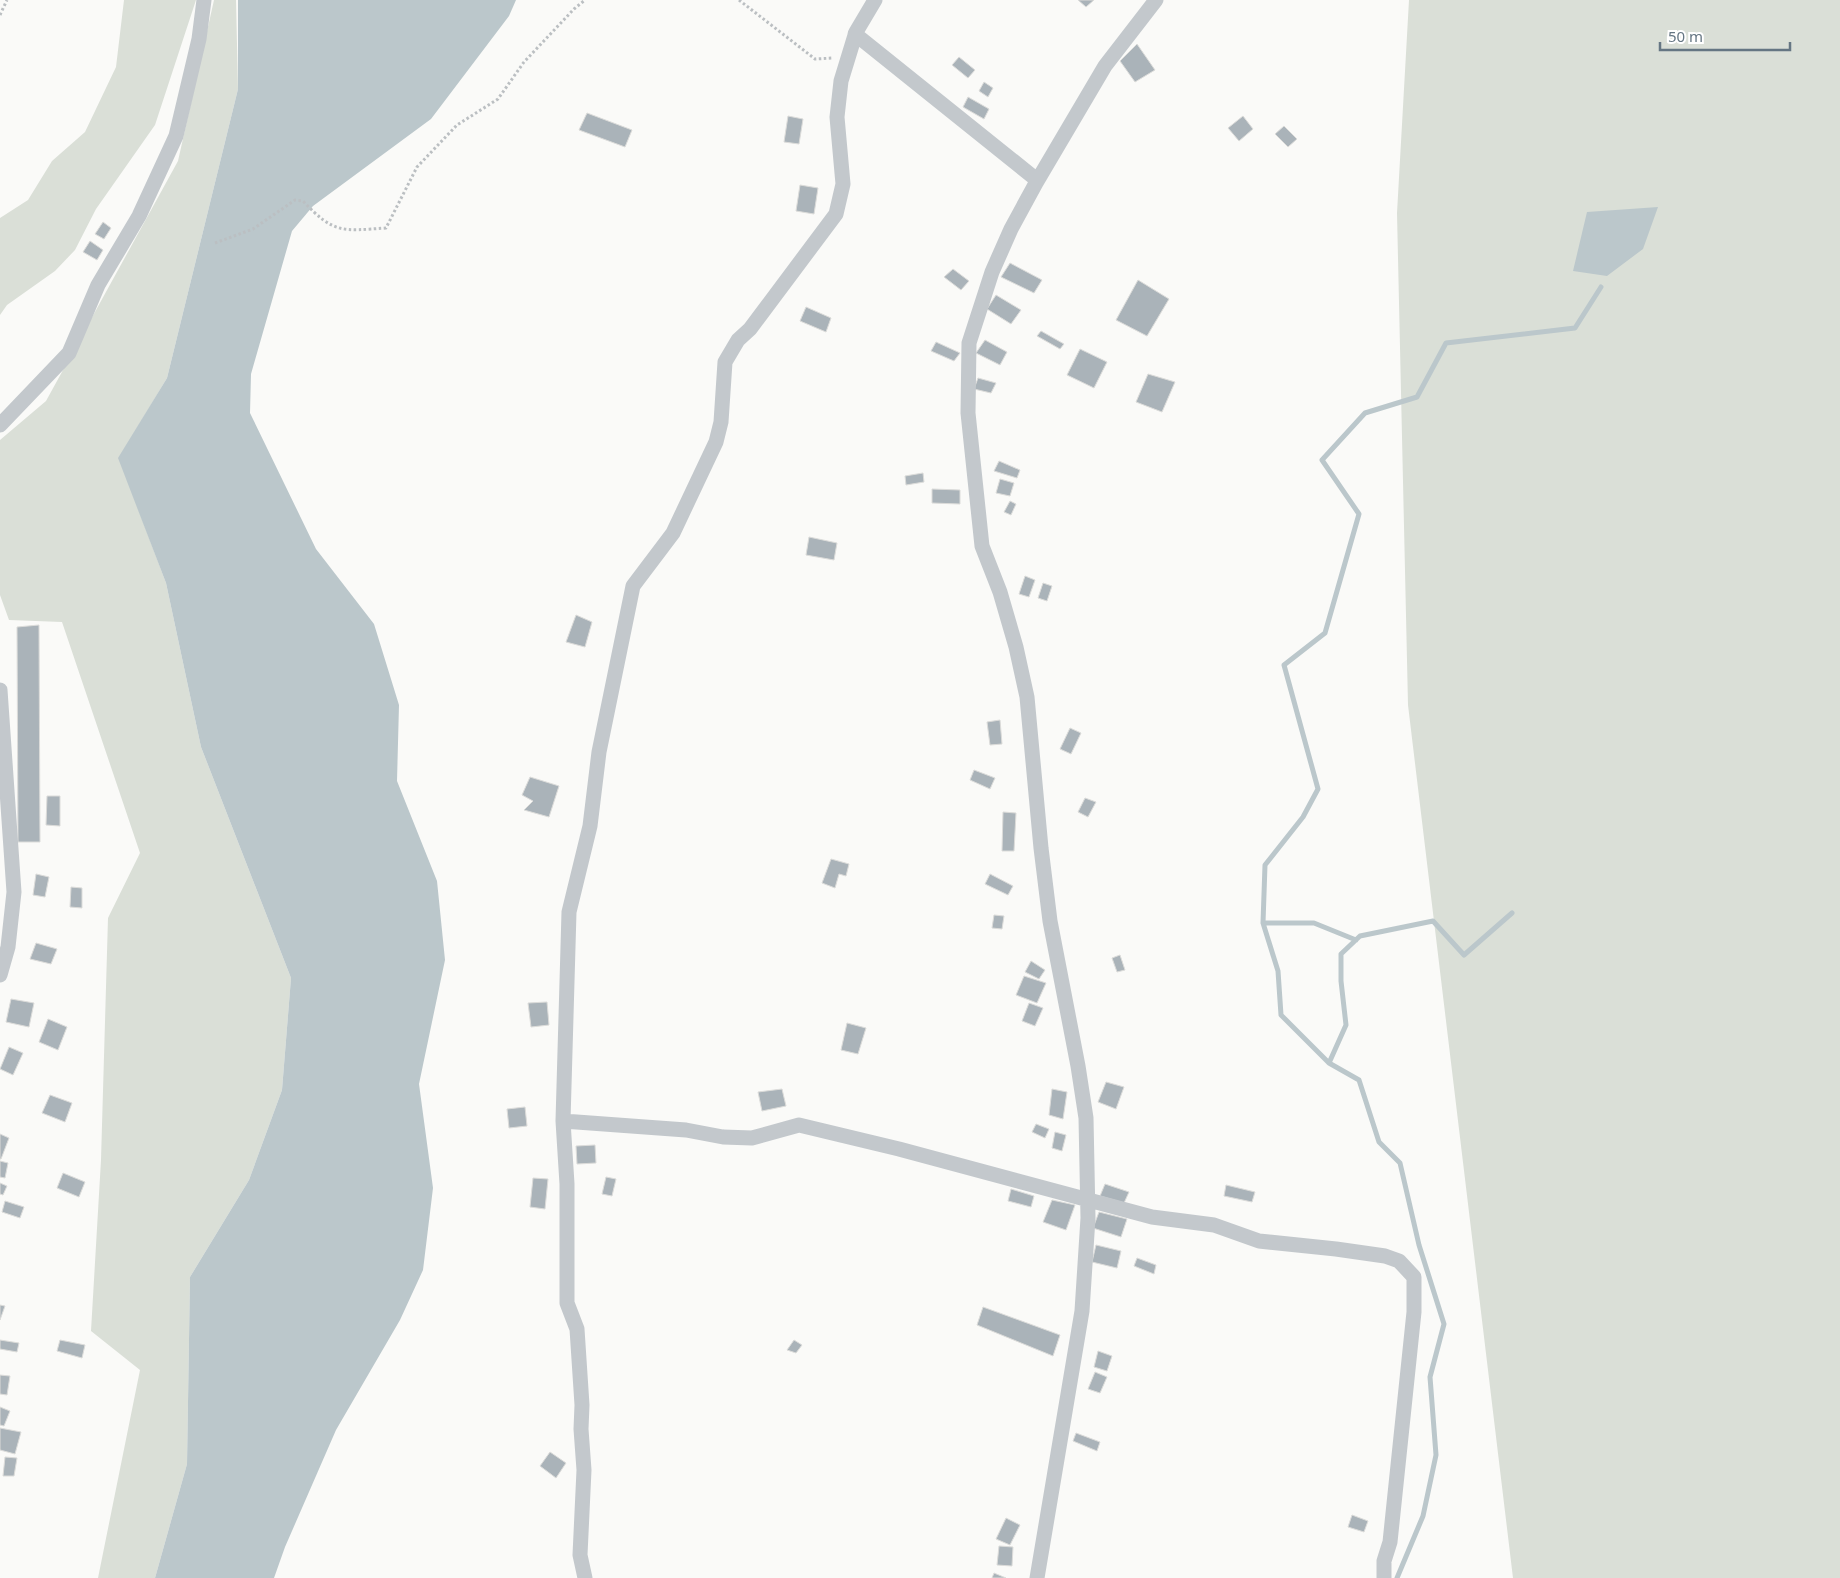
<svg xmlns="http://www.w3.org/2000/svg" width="1840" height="1578" viewBox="0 0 1840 1578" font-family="'Noto Sans',sans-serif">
  <rect width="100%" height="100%" fill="#fafaf8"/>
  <path fill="#dadfd7" d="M124,0H196L155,125L96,209L75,250L55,271L7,305L0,315V218L28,200L52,161L85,132L116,67Z
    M214,0H236L238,89L167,378L119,458L166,583L201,747L291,978L282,1090L249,1180L190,1277L187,1464L155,1578H98L140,1370L91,1331L101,1160L108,918L140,853L62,622L9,620L0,595V440L46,401L178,161Z
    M1409,0H1840V1578H1513L1408,705L1397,213Z"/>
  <path fill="#bbc7cb" d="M238,0H516L509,16L431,119L313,206L292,231L251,374L250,413L316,549L374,624L399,705L397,781L437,881L445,960L419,1084L433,1188L423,1270L400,1320L336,1430L285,1547L274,1578H155L187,1464L190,1277L249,1180L282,1090L291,978L201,747L166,583L118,458L167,378L238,89Z
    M1658,207L1643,249L1607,276L1573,271L1587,212Z"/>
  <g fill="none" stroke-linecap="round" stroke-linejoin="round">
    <path stroke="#bbc7cb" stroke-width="5" d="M1263,923H1314L1356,940
      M1329,1063L1346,1025L1341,981V954L1360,936L1433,921L1464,955L1512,913
      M1397,1578L1423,1516L1436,1455L1430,1377L1444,1324L1419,1245L1400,1163L1379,1142L1359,1080L1329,1063L1281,1015L1278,971L1263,923L1265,865L1303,817L1318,789L1284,665L1325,633L1359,514L1322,460L1365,413L1417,397L1446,343L1575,328L1601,287"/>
  </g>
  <path fill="#aab3b9" stroke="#dcdcda" d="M1078,0H1094L1086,7Z
    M1137,44L1155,70L1135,82L1120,61Z
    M959,57L975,70L968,78L952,65Z
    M984,82L993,88L988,97L979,91Z
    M968,97L989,109L984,119L963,107Z
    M587,113L632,130L625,147L579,130Z
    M788,116L803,119L799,144L784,142Z
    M1243,116L1253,129L1239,141L1228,128Z
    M1284,126L1297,139L1288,147L1275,134Z
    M800,185L818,188L814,214L796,211Z
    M103,222L111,228L104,239L95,234Z
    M90,241L103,250L97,260L83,252Z
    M1010,263L1042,280L1034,293L1001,277Z
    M953,269L969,281L961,290L944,277Z
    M1138,280L1169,299L1147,336L1116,320Z
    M996,295L1021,310L1011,324L987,309Z
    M806,307L831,318L826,332L800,321Z
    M1041,331L1064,344L1060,349L1037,336Z
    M985,340L1007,352L1000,365L976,353Z
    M936,342L960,353L954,361L931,351Z
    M1080,349L1107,362L1094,388L1067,375Z
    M1148,374L1175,382L1162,412L1136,402Z
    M978,378L996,383L991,393L974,389Z
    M999,461L1020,470L1017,478L994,471Z
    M923,473L924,482L906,485L905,476Z
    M1000,479L1014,483L1010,496L996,493Z
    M932,489L960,490V504L932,503Z
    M1010,501L1016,504L1011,515L1004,512Z
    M809,537L837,543L834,560L806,555Z
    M1025,576L1035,580L1029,597L1019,594Z
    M1043,583L1052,586L1047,601L1038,598Z
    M576,615L592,622L585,647L566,642Z
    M39,625L40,842H18L17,627Z
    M1000,720L1002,744L990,745L987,722Z
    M1070,728L1081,733L1071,754L1060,749Z
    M974,770L995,778L990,789L970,780Z
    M530,777L559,786L549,817L524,810L533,801L522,795Z
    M47,796H60V826L46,825Z
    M1085,798L1096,802L1088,817L1078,812Z
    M1003,812L1016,813L1014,851H1002Z
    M831,859L849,864L846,876L839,874L835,888L822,883Z
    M36,874L49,877L45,897L33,895Z
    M990,874L1013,886L1008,895L985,884Z
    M71,887L82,888V908L70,907Z
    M994,915L1004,916L1002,929L992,928Z
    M36,943L57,949L51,964L30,959Z
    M1120,955L1125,970L1117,972L1112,958Z
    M1031,961L1045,970L1039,979L1025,972Z
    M1024,976L1046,983L1037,1003L1016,995Z
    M11,999L34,1003L29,1027L6,1022Z
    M547,1002L549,1025L531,1027L528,1003Z
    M1029,1003L1043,1008L1035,1026L1022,1021Z
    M48,1019L67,1027L58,1050L39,1042Z
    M847,1023L866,1028L858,1054L841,1050Z
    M9,1047L23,1053L13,1075L0,1069Z
    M1106,1082L1124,1087L1116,1109L1098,1102Z
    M782,1089L786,1106L762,1111L758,1092Z
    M1052,1089L1067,1092L1063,1119L1049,1115Z
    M50,1095L72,1103L65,1122L42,1113Z
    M525,1107L527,1126L509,1128L507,1109Z
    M1036,1124L1049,1129L1045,1138L1032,1132Z
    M1055,1132L1066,1135L1062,1151L1052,1148Z
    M0,1134L9,1138L1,1159H0Z
    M595,1145L596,1163L577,1164L576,1146Z
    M0,1161L8,1163L5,1178L0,1177Z
    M63,1173L85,1182L79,1197L57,1188Z
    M606,1177L616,1179L612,1196L602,1194Z
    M533,1178L548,1179L545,1209L530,1207Z
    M0,1183L7,1186L3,1195L0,1194Z
    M1105,1184L1129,1192L1124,1203L1100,1196Z
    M1226,1185L1255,1192L1252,1202L1224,1196Z
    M1011,1189L1034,1196L1031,1207L1008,1201Z
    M1052,1200L1075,1205L1066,1230L1043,1222Z
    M5,1201L24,1207L20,1218L2,1212Z
    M1099,1212L1127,1219L1121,1237L1093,1228Z
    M1096,1245L1121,1251L1117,1268L1092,1262Z
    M1137,1258L1156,1265L1154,1274L1134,1266Z
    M0,1305L5,1306L0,1320Z
    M983,1307L1060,1335L1053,1356L977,1325Z
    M0,1340L19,1343L17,1352L0,1349Z
    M60,1340L85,1345L82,1358L57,1351Z
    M794,1340L802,1345L796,1353L787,1350Z
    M1098,1351L1112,1356L1107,1371L1094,1367Z
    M1095,1372L1107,1377L1100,1393L1088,1389Z
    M0,1375L10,1376L7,1395L0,1394Z
    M0,1407L10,1411L4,1426L0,1425Z
    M0,1428L21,1432L15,1454L0,1450Z
    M1076,1433L1100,1442L1097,1451L1073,1441Z
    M550,1452L566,1463L556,1478L540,1466Z
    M5,1457L17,1458L14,1476H3Z
    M1352,1515L1368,1521L1364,1532L1348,1527Z
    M1006,1518L1020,1525L1010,1545L996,1539Z
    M999,1546L1013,1547L1012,1566L997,1565Z
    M994,1573L1006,1578H992Z"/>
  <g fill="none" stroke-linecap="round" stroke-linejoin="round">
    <path stroke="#bbbfc2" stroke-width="3" stroke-dasharray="2.5 2.5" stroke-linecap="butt" d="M739,0L815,59L833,58
      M0,15L7,0
      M215,243L253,229L295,200L303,201C334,234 342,231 386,228L417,167L457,125L498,99L524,62L574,9L585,0"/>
    <path stroke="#c3c8cc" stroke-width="15" d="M855,34L1037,180
      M0,425L69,353L98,285L139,216L176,136L199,39L204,0
      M0,690L14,892L8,947L0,975
      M563,1121L686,1130L723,1137L752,1138L799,1125L899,1149L1152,1217L1214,1225L1259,1241L1336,1249L1385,1256L1399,1261L1414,1277V1312L1390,1542L1384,1561V1578
      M585,1578L580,1555L584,1470L581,1429L582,1405L577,1329L567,1303V1184L563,1121L569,912L590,826L599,752L633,586L673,533L716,442L721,422L725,362L738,340L750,329L836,214L843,184L837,117L841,81L856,32L875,0
      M1037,1578L1082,1311L1088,1218L1086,1118L1078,1066L1050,921L1041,848L1027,697L1016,647L1000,592L982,546L968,413L969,343L992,272L1011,229L1036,183L1105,66L1156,0"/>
  </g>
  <path d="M1660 42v8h130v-8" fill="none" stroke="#657683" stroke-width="2.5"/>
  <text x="1668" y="42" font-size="15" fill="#657683" stroke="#ffffff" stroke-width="4" paint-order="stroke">50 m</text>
</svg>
